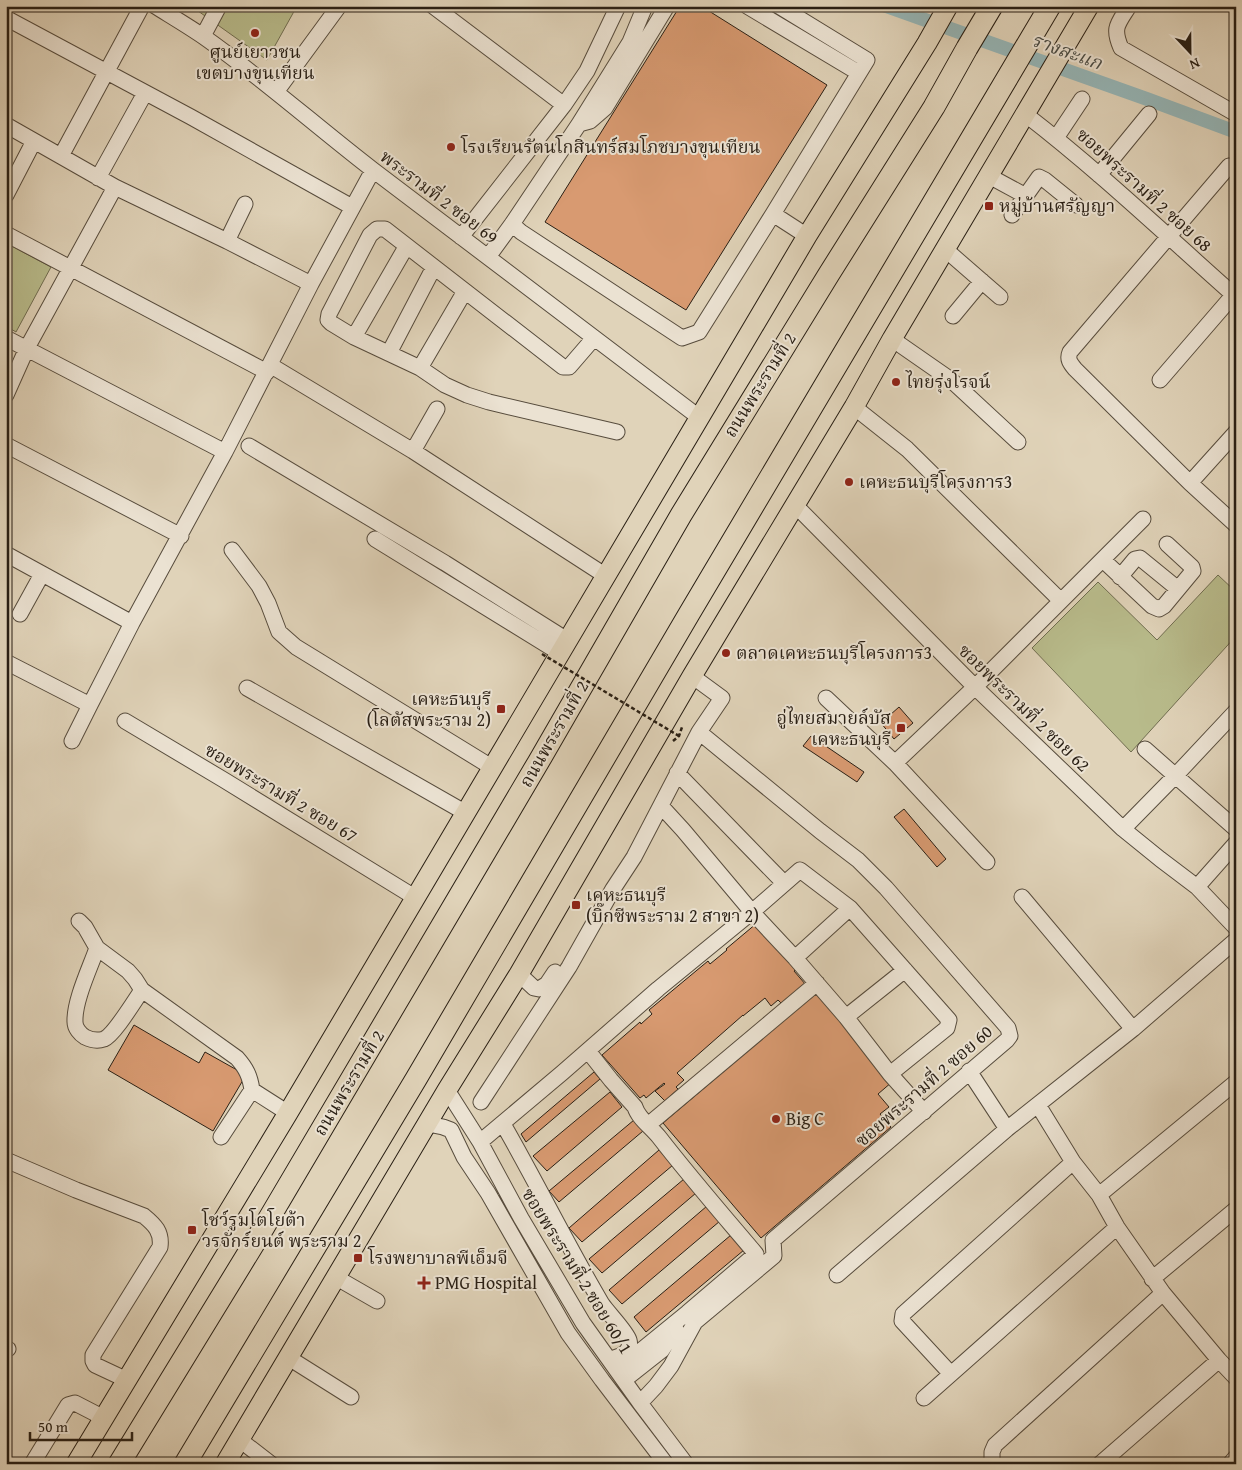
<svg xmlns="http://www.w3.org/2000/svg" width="1242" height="1470" viewBox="0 0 1242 1470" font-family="'Gentium Book Plus','Noto Serif Thai',serif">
  <rect width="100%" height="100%" fill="#e0d3b9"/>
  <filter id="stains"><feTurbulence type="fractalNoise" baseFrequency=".004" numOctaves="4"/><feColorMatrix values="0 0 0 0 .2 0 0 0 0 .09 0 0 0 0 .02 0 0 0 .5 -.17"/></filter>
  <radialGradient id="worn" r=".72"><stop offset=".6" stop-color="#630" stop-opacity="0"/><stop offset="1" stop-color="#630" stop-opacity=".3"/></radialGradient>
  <path fill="#b8bb8b" stroke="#706d50" d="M191,6H297L267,60Z
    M6,243L51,267L16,332L6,326Z
    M1218,575L1236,592V636L1131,752L1032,648L1098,582L1157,640Z"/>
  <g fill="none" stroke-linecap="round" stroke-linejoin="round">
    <path stroke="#96b6b7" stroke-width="14" d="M886,6L1147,99L1236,132"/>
  </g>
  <path fill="#d89a71" stroke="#291f14" d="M680,6H701L827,85L686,310L545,222Z
    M899,707L913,723L894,739L881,723Z
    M811,736L864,772L857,782L803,746Z
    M904,809L946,859L937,867L894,817Z
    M757,923L796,969L794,971L806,985L782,1004L778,1000L771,1006L765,998L743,1016V1015L677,1073L684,1080L676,1087L678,1089L665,1101L655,1091L665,1084L664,1083L646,1098L644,1095L640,1098L602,1055L640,1022L641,1024L652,1014L649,1010L708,961L710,964L727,950L726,949Z
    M816,993L892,1082L878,1094L889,1107L880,1114L891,1127L761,1238L663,1123Z
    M134,1025L199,1063L205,1052L246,1075L213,1131L108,1070Z
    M594,1072L600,1079L526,1142L521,1134Z
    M610,1092L622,1107L547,1171L533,1156Z
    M634,1120L643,1131L559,1202L549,1191Z
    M659,1150L673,1165L582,1242L569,1228Z
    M684,1179L696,1193L602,1273L589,1259Z
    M707,1206L720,1221L622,1304L609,1290Z
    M731,1235L744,1250L646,1332L634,1317Z"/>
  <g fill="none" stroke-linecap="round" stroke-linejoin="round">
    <g stroke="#574c3d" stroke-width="17">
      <path id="minor" d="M155,6C171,16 188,26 204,37C262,78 316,126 373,170L700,418
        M433,6L564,105
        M747,6L859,73
        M1129,6C1118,24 1112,27 1121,48L1236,114
        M6,18L191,117L352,207
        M203,36L219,6
        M276,92L339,6
        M1025,114C1099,171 1166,235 1236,297
        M579,124L590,121L605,108L667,6
        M6,125L115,187L227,241L311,284
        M1056,138L1082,99
        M61,156L142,6
        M1229,166L1070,352C1067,359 1070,363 1075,369L1190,483L1236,525
        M1099,175L1149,114
        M989,176L1026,196
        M98,178L145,93
        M6,195L34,141
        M773,214L807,236
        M1012,215L1039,177L1045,180L1076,205
        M512,224L521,232L682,338L699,332L773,214L867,60L779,6
        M6,234L267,372
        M461,237L564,105L587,71L618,6
        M227,241L245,204
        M946,250L1000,297
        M488,257L512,224L579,124L630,42L645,6
        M953,316L982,281
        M354,337L406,247
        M6,338L225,452
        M594,338L569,367H563L385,229H377L370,235L329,314L328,320L331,323L354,337L420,368L445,385L467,395L489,402L617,432
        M892,339L951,380L1018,442
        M389,353L434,267
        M270,365L413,451L606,576
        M420,368L465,291
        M1160,380L1236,292
        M6,395L27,348L115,187
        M854,407L907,449L1061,601
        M6,445L181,536
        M249,446L445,563L567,640
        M413,451L437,409
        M1190,483L1236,432
        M795,505L975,687L1123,829L1160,859L1197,887L1236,928
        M375,539L560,653
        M232,550L259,586L268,603L279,632L296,647L493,768
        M6,554L132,623
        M1103,560L1152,606L1159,609L1164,606L1193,571L1192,567L1167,544
        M1120,577L1135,559L1140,558L1178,589
        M20,614L42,574
        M6,662L90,705
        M247,688L466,813
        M826,698L895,763L987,862
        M125,721L224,780L416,898
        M72,741L90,705L132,623L225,452L311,284L373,170
        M1145,749L1236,829
        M895,763L975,687L1143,519
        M677,773L784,883
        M661,806L683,830L752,912L795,958L846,1017L890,1074L924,1112
        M1123,829L1176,775L1236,711
        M1197,887L1236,843
        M1022,897L1133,1029
        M79,921L85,927L97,948L128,971L135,979L142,990L237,1058C246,1068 250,1076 252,1090L288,1113
        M97,948C90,968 74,1001 75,1022C75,1028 80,1034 85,1037C91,1040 98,1041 104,1039C114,1035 135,1000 142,990
        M795,958L850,908
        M519,974L534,988L539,989L547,984L555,972
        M846,1017L905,970
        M588,1051L611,1080L635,1107C638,1118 651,1127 659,1137C690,1177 723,1215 756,1254L687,1313L617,1370
        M969,1071L1007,1129
        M447,1090L480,1142L521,1218L583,1323L640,1403L686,1464
        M481,1102L569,967L613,889L634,857L699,732
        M1038,1105L1073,1162L1099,1195L1117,1227L1163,1293L1219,1360L1236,1378
        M428,1124L443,1127L451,1130L464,1157L488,1193L568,1333L602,1380L666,1464
        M503,1124C537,1183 567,1245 602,1304C608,1313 627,1332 629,1340C632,1351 622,1356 614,1358
        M648,1125L817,983
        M221,1137L252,1090
        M480,1142L562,1073L658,989L752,912L800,870L850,908L949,1020L947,1028L890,1074
        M6,1160L76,1190L144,1216C155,1225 162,1232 160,1247L93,1355V1361L95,1365L127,1380
        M1099,1195L1236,1082
        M837,1275L1007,1129L1133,1029L1236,940
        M337,1278L377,1301
        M1152,1279L1236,1209
        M6,1348L8,1349
        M289,1358L351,1397
        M951,1374L902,1321L903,1314L1073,1162
        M624,1380L662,1350L676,1329
        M924,1398L1117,1227
        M640,1403L656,1386L671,1366L695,1322L774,1256L773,1240L1007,1040L1010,1036L1008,1028L886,888L858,860L820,831L699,732L722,698L692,676
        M240,1440L271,1464
        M32,1464L68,1405L75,1403L104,1418
        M995,1464L992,1461V1452L995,1445L1163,1293
        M1100,1464L1219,1360
        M1230,1464L1236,1457"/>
    </g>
    <g stroke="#291f14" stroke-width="21">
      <path id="major" d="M76,1464L288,1113L807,236L927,43L948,6
        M225,1464L447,1090L519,974L692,676L854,407L892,339L1089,6"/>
    </g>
    <g stroke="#291f14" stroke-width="23">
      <path id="highway" d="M119,1464L258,1237L539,761L681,515L829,274L934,107L967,48L992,6
        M185,1464L416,1079L689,614L1050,6"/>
    </g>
    <path stroke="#291f14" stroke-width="2.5" stroke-dasharray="4 2.5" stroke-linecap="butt" d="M673,741L679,736L682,727"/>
    <use href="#minor" stroke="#ebe2d2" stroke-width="15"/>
    <use href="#major" stroke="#e0d3b9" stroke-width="19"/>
    <use href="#highway" stroke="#e0d3b9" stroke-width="21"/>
    <path stroke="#291f14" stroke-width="2.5" stroke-dasharray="4 2.5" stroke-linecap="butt" d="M542,654L679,736"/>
  </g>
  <g fill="#8f2418" stroke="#ebe2d2" stroke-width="2">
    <circle cx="255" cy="33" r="5"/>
    <circle cx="451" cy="147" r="5"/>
    <rect x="984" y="201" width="10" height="10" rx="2.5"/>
    <circle cx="896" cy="382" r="5"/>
    <circle cx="849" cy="482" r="5"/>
    <circle cx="726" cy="653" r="5"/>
    <rect x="496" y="704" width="10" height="10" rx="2.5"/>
    <rect x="896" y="723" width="10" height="10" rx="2.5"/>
    <rect x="571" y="900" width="10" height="10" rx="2.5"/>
    <circle cx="776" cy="1119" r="5"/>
    <rect x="187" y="1225" width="10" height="10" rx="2.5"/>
    <rect x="353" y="1253" width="10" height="10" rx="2.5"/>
    <path d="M421.5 1275.5h5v5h5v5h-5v5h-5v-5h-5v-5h5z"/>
  </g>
  <g text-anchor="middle" stroke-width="4" stroke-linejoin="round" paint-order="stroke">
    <g font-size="18" fill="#291f14" stroke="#ebe2d2" text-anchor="start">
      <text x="255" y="58" text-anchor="middle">ศูนย์เยาวชน<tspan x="255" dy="21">เขตบางขุนเทียน</tspan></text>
      <text x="461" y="153">โรงเรียนรัตนโกสินทร์สมโภชบางขุนเทียน</text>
      <text x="999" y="212">หมู่บ้านศรัญญา</text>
      <text x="906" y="388">ไทยรุ่งโรจน์</text>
      <text x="859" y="488">เคหะธนบุรีโครงการ3</text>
      <text x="736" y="659">ตลาดเคหะธนบุรีโครงการ3</text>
      <text x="491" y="705" text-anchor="end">เคหะธนบุรี<tspan x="491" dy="21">(โลตัสพระราม 2)</tspan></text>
      <text x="891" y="724" text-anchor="end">อู่ไทยสมายล์บัส<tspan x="891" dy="21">เคหะธนบุรี</tspan></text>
      <text x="586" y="901">เคหะธนบุรี<tspan x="586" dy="21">(บิ๊กซีพระราม 2 สาขา 2)</tspan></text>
      <text x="786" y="1125">Big C</text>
      <text x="202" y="1226">โชว์รูมโตโยต้า<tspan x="202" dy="21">วรจักร์ยนต์ พระราม 2</tspan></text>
      <text x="368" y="1264">โรงพยาบาลพีเอ็มจี</text>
      <text x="435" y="1289">PMG Hospital</text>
    </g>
    <g font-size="18" fill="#291f14" stroke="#ebe2d2">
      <text transform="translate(1144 190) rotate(42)" y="6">ซอยพระรามที่ 2 ซอย 68</text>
      <text transform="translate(439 197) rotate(37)" y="6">พระรามที่ 2 ซอย 69</text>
      <text transform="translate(760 385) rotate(-58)" y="6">ถนนพระรามที่ 2</text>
      <text transform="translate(1024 708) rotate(44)" y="6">ซอยพระรามที่ 2 ซอย 62</text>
      <text transform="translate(554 734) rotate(-60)" y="6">ถนนพระรามที่ 2</text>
      <text transform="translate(281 793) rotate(31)" y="6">ซอยพระรามที่ 2 ซอย 67</text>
      <text transform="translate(349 1083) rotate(-59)" y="6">ถนนพระรามที่ 2</text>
      <text transform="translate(924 1086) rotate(-41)" y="6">ซอยพระรามที่ 2 ซอย 60</text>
      <text transform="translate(577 1271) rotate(58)" y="6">ซอยพระรามที่ 2 ซอย 60/1</text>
    </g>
    <g font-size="19" font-style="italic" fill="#4a4c45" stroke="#ebe2d2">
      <text transform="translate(1067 51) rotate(20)" y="7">รางสะแก</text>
    </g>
  </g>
  <rect width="1242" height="1470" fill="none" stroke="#e0d3b9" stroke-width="25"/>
  <rect x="8" y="8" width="1227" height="1455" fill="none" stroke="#291f14" stroke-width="2.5"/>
  <rect x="12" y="12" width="1217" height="1445" fill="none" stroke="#291f14"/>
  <g transform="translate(1190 52) rotate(158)" stroke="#ebe2d2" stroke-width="4" paint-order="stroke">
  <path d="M0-4L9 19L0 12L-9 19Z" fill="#291f14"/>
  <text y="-8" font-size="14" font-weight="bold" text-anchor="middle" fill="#291f14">N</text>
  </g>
  <path d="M30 1432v8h102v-8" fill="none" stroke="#291f14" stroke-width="2.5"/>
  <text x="38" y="1432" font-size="15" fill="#291f14" stroke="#ebe2d2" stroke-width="4" paint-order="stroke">50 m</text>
  <rect width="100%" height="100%" filter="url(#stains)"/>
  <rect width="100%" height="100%" fill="url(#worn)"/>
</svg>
